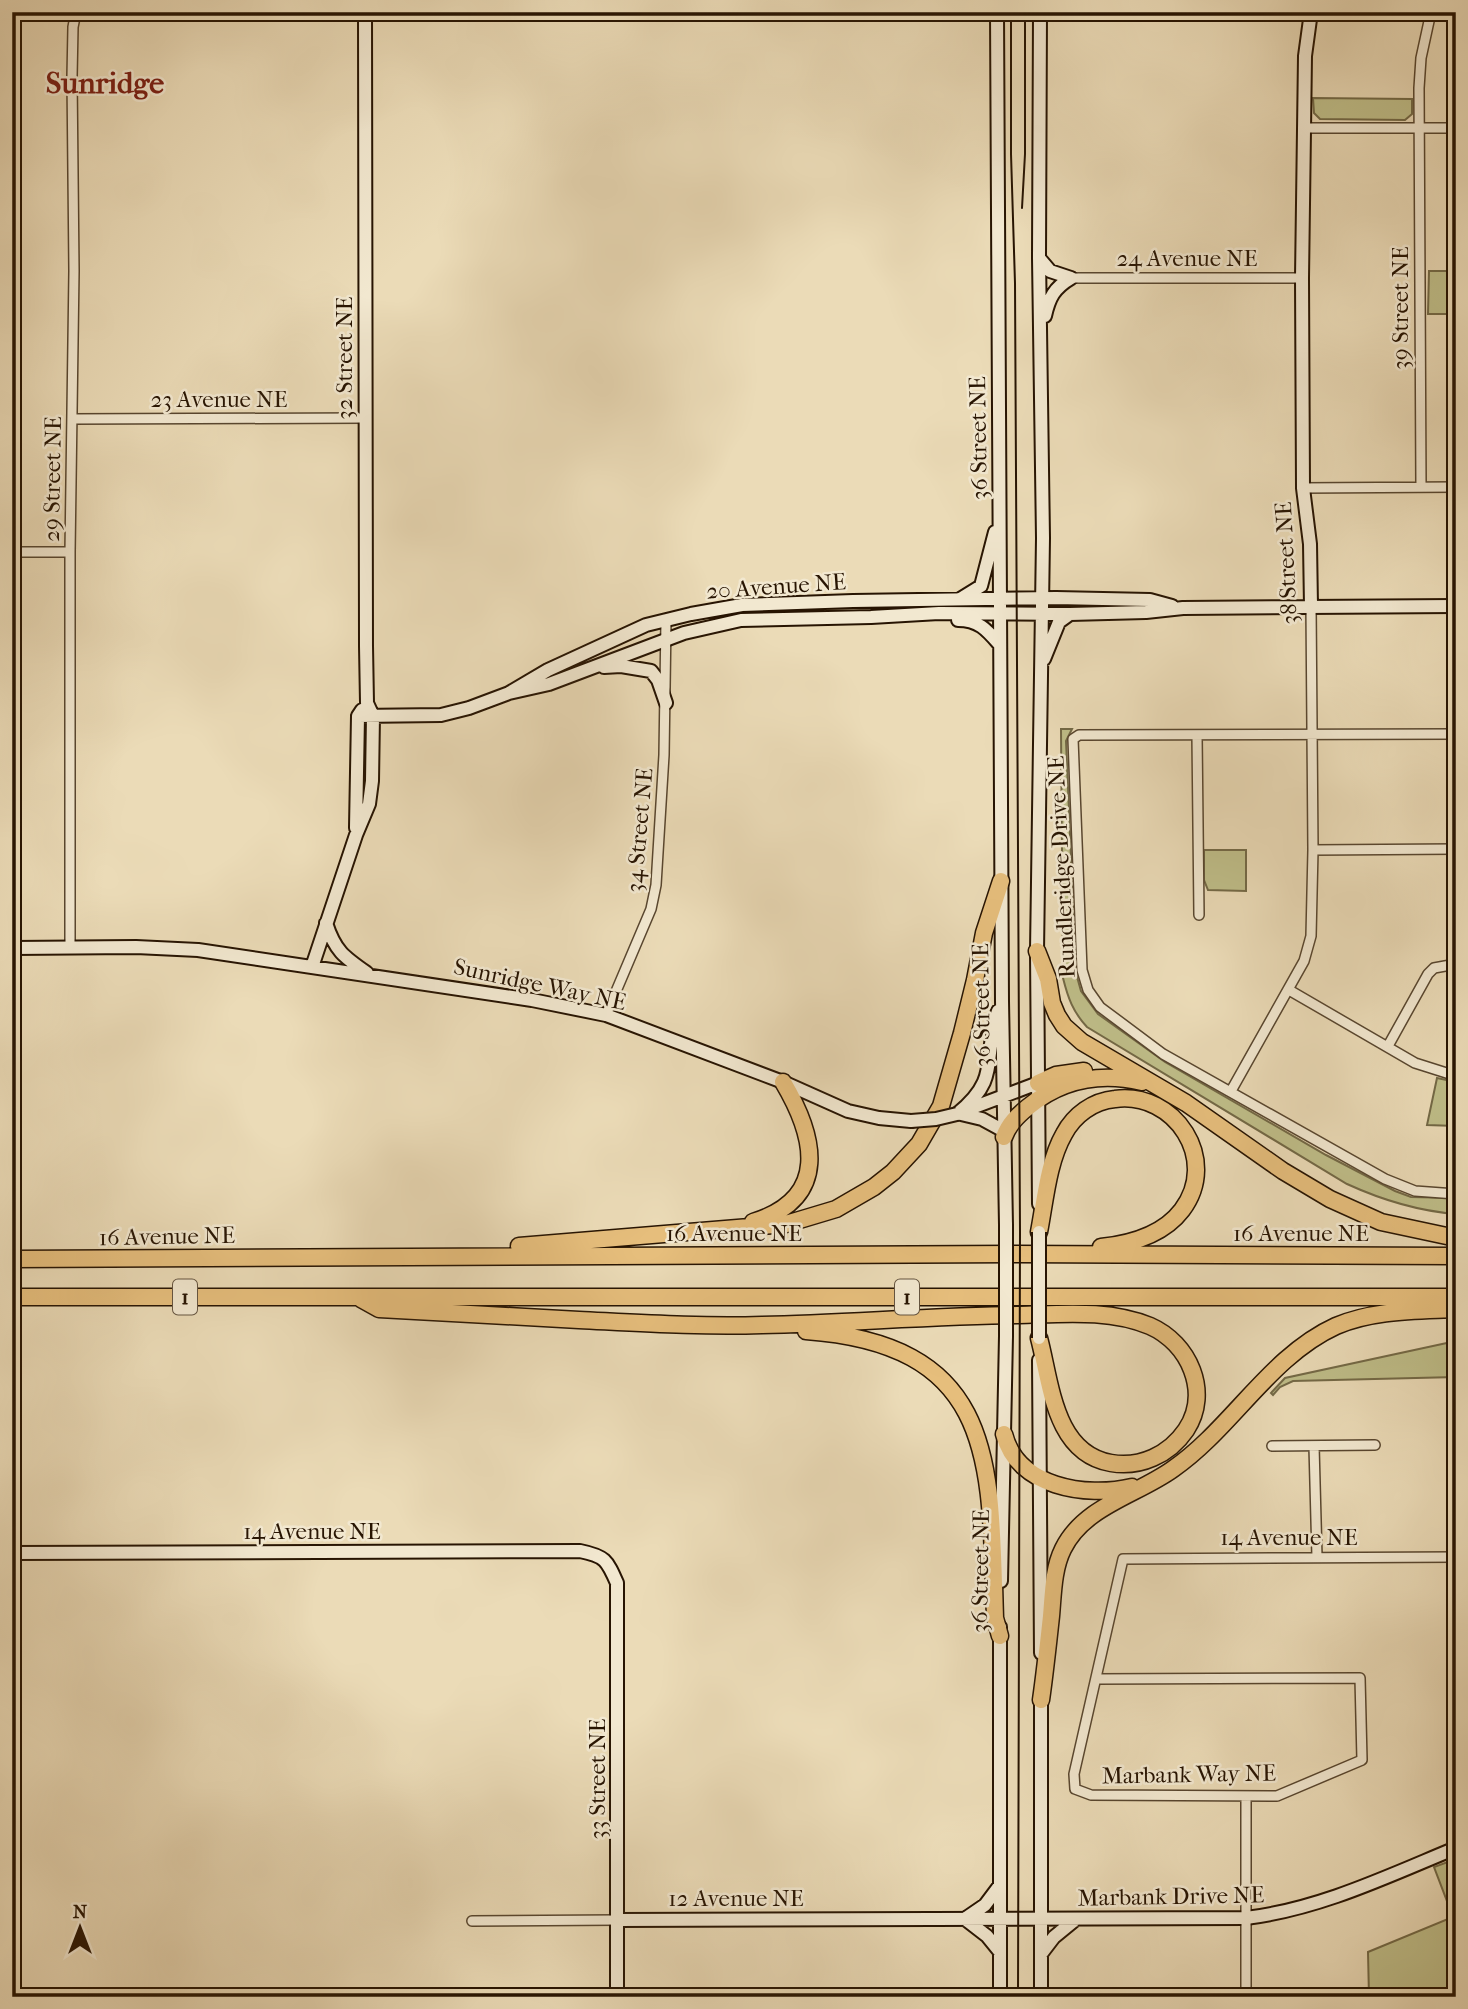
<svg xmlns="http://www.w3.org/2000/svg" width="1468" height="2009" viewBox="0 0 1468 2009" font-family="'IM FELL French Canon',serif">
  <rect width="100%" height="100%" fill="#ebdbb7"/>
  <filter id="stains"><feTurbulence type="fractalNoise" baseFrequency=".00286" numOctaves="4"/><feColorMatrix values="0 0 0 0 .2 0 0 0 0 .09 0 0 0 0 .02 0 0 0 .5 -.17"/></filter>
  <radialGradient id="worn" r=".72"><stop offset=".6" stop-color="#630" stop-opacity="0"/><stop offset="1" stop-color="#630" stop-opacity=".3"/></radialGradient>
  <path fill="#bfbe89" stroke="#736946" stroke-width="2" d="M1313,98L1412,99V114L1405,120L1320,119L1314,113Z
    M1429,271H1456V314H1428Z
    M1061,729H1072L1066,741L1076,973L1081,991L1098,1014L1165,1062L1326,1155L1395,1191L1411,1197L1456,1198V1214C1418,1211 1382,1200 1347,1184L1087,1027C1073,1012 1068,998 1063,978Z
    M1204,850H1246V891L1208,890L1204,880Z
    M1437,1078L1456,1082V1126L1427,1125Z
    M1456,1341V1377L1293,1381L1280,1387L1273,1395L1271,1393L1285,1378Z
    M1456,1859V1997H1369L1368,1952L1453,1917L1434,1867Z"/>
  <g fill="none" stroke-linecap="round" stroke-linejoin="round">
    <g stroke="#58462f" stroke-width="12">
      <path id="street" d="M1303,128H1456
        M1071,278H1302
        M72,419L365,418
        M1421,487L1419,88L1421,58L1431,12
        M1303,488L1456,487
        M12,552H70
        M1456,734L1079,735L1073,739L1082,970L1088,990L1100,1007L1163,1054L1385,1179L1415,1191L1456,1194
        M1197,735L1199,915
        M1313,850L1456,849
        M70,947V552L74,271L72,77L73,27L76,12
        M1289,990L1415,1063L1456,1076
        M606,1015L651,909L656,885L664,755L666,620
        M1388,1046L1428,974L1434,968L1456,964
        M1231,1091L1304,961L1311,936L1313,850L1311,606
        M1272,1446L1375,1445
        M1314,1446L1317,1557
        M1097,1679L1360,1678L1362,1760L1277,1796L1091,1795L1075,1789L1074,1774L1123,1559L1456,1557
        M472,1921L617,1920
        M1246,1997V1796"/>
    </g>
    <g stroke="#271402" stroke-width="16">
      <path id="secondary" d="M997,12L1002,1001L1006,1225
        M1311,12L1305,56L1302,278L1303,488L1310,544L1311,606
        M1039,258L1050,271L1071,278
        M1045,316C1049,298 1054,288 1071,278
        M960,599L981,586L995,532
        M958,620C979,620 987,630 1000,645
        M1044,659L1059,622L1070,614
        M604,667L621,666L651,671L658,680L666,703
        M509,693L549,684L684,633L741,620L871,617L939,613L1070,614L1146,612L1183,608L1456,606
        M358,716L441,715L469,708L509,693L548,670L646,625L691,614L742,605L853,601L1056,598L1150,600L1172,606
        M356,828L358,716L362,710
        M326,923C335,951 344,957 367,973
        M12,948L136,947L198,950L532,1000L606,1015L783,1082L848,1111L879,1118L911,1121
        M312,967L356,835L369,804L372,781L373,716L367,703L366,646L365,12
        M964,1111L1038,1083
        M957,1114C1002,1078 982,1058 998,1011
        M961,1114L982,1119L1004,1131
        M1039,1204L1037,951L1043,538L1039,258L1040,12
        M1039,1360L1041,1653
        M12,1553L580,1551C605,1556 607,1560 617,1583V1997
        M1001,1581L1006,1336
        M1041,1693V1997
        M966,1918L985,1905L1000,1885
        M965,1919L987,1936L1000,1952
        M617,1920L1246,1918C1320,1909 1388,1876 1456,1848
        M1041,1954L1054,1937L1076,1919
        M1000,1997V1627"/>
    </g>
    <g stroke="#271402" stroke-width="19">
      <path id="highway" d="M1037,951L1048,979L1052,1003L1057,1015L1064,1026L1082,1042L1186,1103L1283,1171L1330,1199L1381,1222L1456,1238
        M1038,1083L1056,1075L1084,1071
        M1004,1137C1009,1124 1017,1116 1028,1107C1061,1080 1100,1072 1142,1082
        M753,1222C831,1198 815,1136 783,1082
        M1039,1232C1045,1201 1048,1162 1064,1134C1074,1115 1093,1101 1115,1099C1175,1091 1220,1160 1182,1210C1163,1235 1130,1244 1101,1247
        M519,1246L786,1224L836,1209L874,1187L893,1172L919,1144L941,1106L962,1033L975,980L984,933L1001,881
        M12,1259L1014,1254L1456,1256
        M12,1297H1456
        M361,1299L379,1309C446,1313 512,1316 579,1320C640,1323 701,1327 762,1325C848,1323 933,1316 1019,1315C1062,1314 1109,1309 1150,1326C1189,1343 1211,1392 1186,1430C1169,1455 1140,1468 1111,1463C1054,1453 1051,1383 1039,1338
        M806,1331C999,1345 990,1465 995,1618L1000,1636
        M1004,1434C1017,1487 1086,1498 1132,1487
        M1041,1700C1045,1672 1048,1644 1051,1616C1053,1594 1053,1569 1063,1549C1084,1506 1137,1495 1173,1469C1232,1428 1270,1356 1336,1326C1373,1310 1416,1311 1456,1309"/>
    </g>
    <use href="#street" stroke="#f2e8d0" stroke-width="9"/>
    <use href="#secondary" stroke="#f2e8d0" stroke-width="12"/>
    <use href="#highway" stroke="#e6be7c" stroke-width="16"/>
    <path stroke="#271402" stroke-width="2" d="M1011,12V154L1015,283L1020,1232L1018,1997
      M1022,208L1025,154V12"/>
    <g stroke="#271402" stroke-width="16" stroke-linecap="butt">
      <path id="secondary-bridge" d="M911,1121L936,1119L957,1114
        M1006,1225V1336
        M1039,1232V1338"/>
    </g>
    <use href="#secondary-bridge" stroke="#f2e8d0" stroke-width="12"/>
  </g>
  <g text-anchor="middle" stroke-width="5" stroke-linejoin="round" paint-order="stroke">
    <g fill="#f2e8d0" stroke="#645440" stroke-width="2">
      <rect x="173" y="1279.5" width="24" height="35" rx="5"/>
      <rect x="895" y="1279.5" width="24" height="35" rx="5"/>
    </g>
    <g font-size="21" font-weight="bold" fill="#271402">
      <text x="185" y="1304">1</text>
      <text x="907" y="1304">1</text>
    </g>
    <g font-size="23" fill="#271402" stroke="#f2e8d0">
      <text x="1187" y="266">24 Avenue NE</text>
      <text transform="translate(1400 308) rotate(-90)" y="8">39 Street NE</text>
      <text transform="translate(344 358) rotate(-90)" y="8">32 Street NE</text>
      <text x="219" y="407">23 Avenue NE</text>
      <text transform="translate(978 438) rotate(-91)" y="8">36 Street NE</text>
      <text transform="translate(52 479) rotate(-89)" y="8">29 Street NE</text>
      <text transform="translate(1286 563) rotate(-93)" y="8">38 Street NE</text>
      <text transform="translate(776 586) rotate(-4)" y="8">20 Avenue NE</text>
      <text transform="translate(639 830) rotate(-85)" y="8">34 Street NE</text>
      <text transform="translate(1061 867) rotate(-93)" y="8">Rundleridge Drive NE</text>
      <text transform="translate(540 984) rotate(12)" y="8">Sunridge Way NE</text>
      <text transform="translate(981 1005) rotate(-91)" y="8">36 Street NE</text>
      <text x="734" y="1241">16 Avenue NE</text>
      <text x="1301" y="1241">16 Avenue NE</text>
      <text transform="translate(167 1236) rotate(-1)" y="8">16 Avenue NE</text>
      <text x="312" y="1539">14 Avenue NE</text>
      <text x="1289" y="1545">14 Avenue NE</text>
      <text transform="translate(980 1571) rotate(-89)" y="8">36 Street NE</text>
      <text transform="translate(1189 1774) rotate(-1)" y="8">Marbank Way NE</text>
      <text transform="translate(597 1779) rotate(-90)" y="8">33 Street NE</text>
      <text transform="translate(1171 1896) rotate(-1)" y="8">Marbank Drive NE</text>
      <text x="736" y="1906">12 Avenue NE</text>
    </g>
    <g font-size="30" font-weight="bold" fill="#7a1f14" stroke="#f2e8d0">
      <text x="105" y="93">Sunridge</text>
    </g>
  </g>
  <rect width="1468" height="2009" fill="none" stroke="#ebdbb7" stroke-width="42"/>
  <rect x="14" y="14" width="1440" height="1981" fill="none" stroke="#271402" stroke-width="3.5"/>
  <rect x="21" y="21" width="1426" height="1967" fill="none" stroke="#271402" stroke-width="2"/>
  <g transform="translate(80 1928)" stroke="#f2e8d0" stroke-width="5" paint-order="stroke">
  <path d="M0-5L12 26L0 18L-12 26Z" fill="#271402"/>
  <text y="-10" font-size="19" font-weight="bold" text-anchor="middle" fill="#271402">N</text>
  </g>
  <rect width="100%" height="100%" filter="url(#stains)"/>
  <rect width="100%" height="100%" fill="url(#worn)"/>
</svg>
